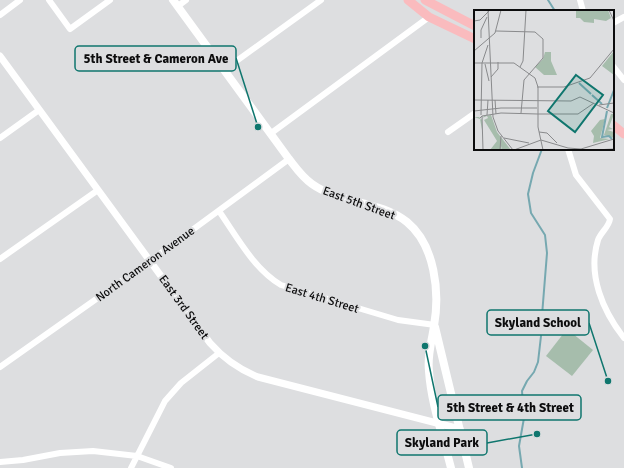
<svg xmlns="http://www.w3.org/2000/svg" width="624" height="468" viewBox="0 0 624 468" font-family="Signika,sans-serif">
  <rect width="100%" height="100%" fill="#dddee0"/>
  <path fill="#a6bdac" d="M567,329L593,350L572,376L546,356Z"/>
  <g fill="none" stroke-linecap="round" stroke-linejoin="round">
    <path stroke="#76a8b0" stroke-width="2" d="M548,0L555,11
      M541,328L547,253L545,235L531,213L528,194L533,173L542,149
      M522,468L519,446L524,418L522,391L527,381L534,372L538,362L541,336"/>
    <path stroke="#fff" stroke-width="6" d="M49,0L70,29L110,0
      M580,0L583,11
      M178,6L186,0
      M0,15L20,0
      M613,23L624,17
      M613,66L624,80
      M224,70L321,0
      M448,132L475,113
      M270,134L429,17
      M0,138L39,110
      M568,149L576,175L610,219C609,227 601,232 598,240C587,275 603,311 624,338
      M219,211C237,237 254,269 281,285L398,320L435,325
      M0,259L98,190
      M0,367L150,261L289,159
      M0,462L23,460L60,453L93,451L137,456L171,468
      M131,468L165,401L181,383L219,353"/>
    <path stroke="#fff" stroke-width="7" d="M0,56L210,343C224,359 238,369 258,377L460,429"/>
    <path stroke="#fff" stroke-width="8" d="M173,0L289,159C296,168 302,177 312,184C340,204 379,200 407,222C435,245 440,292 434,326C432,341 427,355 429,371C431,403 443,436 451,468
      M435,327L469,468"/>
    <path stroke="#fabbbe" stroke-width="9" d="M408,0L429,17L475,39
      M425,0L475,26
      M613,125L624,134"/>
  </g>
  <g text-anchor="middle" stroke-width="4" stroke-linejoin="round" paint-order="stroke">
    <g font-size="12" fill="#0c0c0d" stroke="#dddee0">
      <text transform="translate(359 203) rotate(20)" y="4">East 5th Street</text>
      <text transform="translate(145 264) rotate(-36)" y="4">North Cameron Avenue</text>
      <text transform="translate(322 298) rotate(17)" y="4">East 4th Street</text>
      <text transform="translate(184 307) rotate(54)" y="4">East 3rd Street</text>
    </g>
  </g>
  <g transform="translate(474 10)">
    <rect width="140" height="140" fill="#dddee0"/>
    <path d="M102,0H134L137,8L132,11L120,9V13L110,12L106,8H102ZM140,41V65L128,56ZM71,42H77V51L83,65H70L61,57L69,49ZM137,104H140L135,117L139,119L133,120L140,122V128L130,125ZM17,105L23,122L37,140H27L28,136L26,140H16L23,131L10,110L14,108L13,106L8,108V120L6,109L0,107H5L6,108L7,110L10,106ZM131,109L126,128L136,129L119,133L120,126L117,121L126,110Z" fill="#a6bdac"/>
    <path fill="none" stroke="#76a8b0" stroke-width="2" d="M105,73L117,84M118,85L128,94M133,98L140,80M133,101L128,127L135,126L138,129"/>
    <path fill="none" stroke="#898a8c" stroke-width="1" d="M14,0L19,107L24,121L39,140M135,0L140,11M0,11L6,10L16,0M22,21L61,22L69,29V48L50,70L47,103M7,28V20L13,7M0,41L21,23L27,0M0,53H40L61,68L64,77V117L69,140M8,53L14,35M11,54L15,71M46,57L49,51L52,0M17,67L24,59V52M63,77H90L116,68L140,39M0,90L97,91L106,87L140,103M21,90L22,104M125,95L140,93M0,101L27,98H63M64,104H104L120,93M7,105L8,53M13,105L14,90M8,106L27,103L64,104M6,108L8,106L9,140M65,122L73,123L83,133M30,128L55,133M26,140L27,126M40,140L67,130L94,138L107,139L140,129M120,140L140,139"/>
    <path fill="#0f766e" fill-opacity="0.15" stroke="#0f766e" stroke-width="2" d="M102,65L129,85L101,122L74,101Z"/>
    <rect width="140" height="140" fill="none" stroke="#0c0c0d" stroke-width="2"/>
  </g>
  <path fill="none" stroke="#0f766e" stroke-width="1.5" d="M258 127L236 58M608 381L589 323M425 346L438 407M537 434L487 443"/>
  <g fill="#0f766e" stroke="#dddee0" stroke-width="1.5">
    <circle cx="258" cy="127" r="4"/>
    <circle cx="608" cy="381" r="4"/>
    <circle cx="425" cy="346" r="4"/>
    <circle cx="537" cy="434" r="4"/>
  </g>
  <g fill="#dddee0" stroke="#0f766e" stroke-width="1.5">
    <rect x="75" y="46" width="161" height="25" rx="4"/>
    <rect x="487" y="310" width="102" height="25" rx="4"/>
    <rect x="438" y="395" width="143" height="25" rx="4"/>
    <rect x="397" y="430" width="90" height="25" rx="4"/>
  </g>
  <g font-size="13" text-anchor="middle" font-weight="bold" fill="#0c0c0d">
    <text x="156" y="63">5th Street &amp; Cameron Ave</text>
    <text x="538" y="327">Skyland School</text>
    <text x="510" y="412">5th Street &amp; 4th Street</text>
    <text x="442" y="447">Skyland Park</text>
  </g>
</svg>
